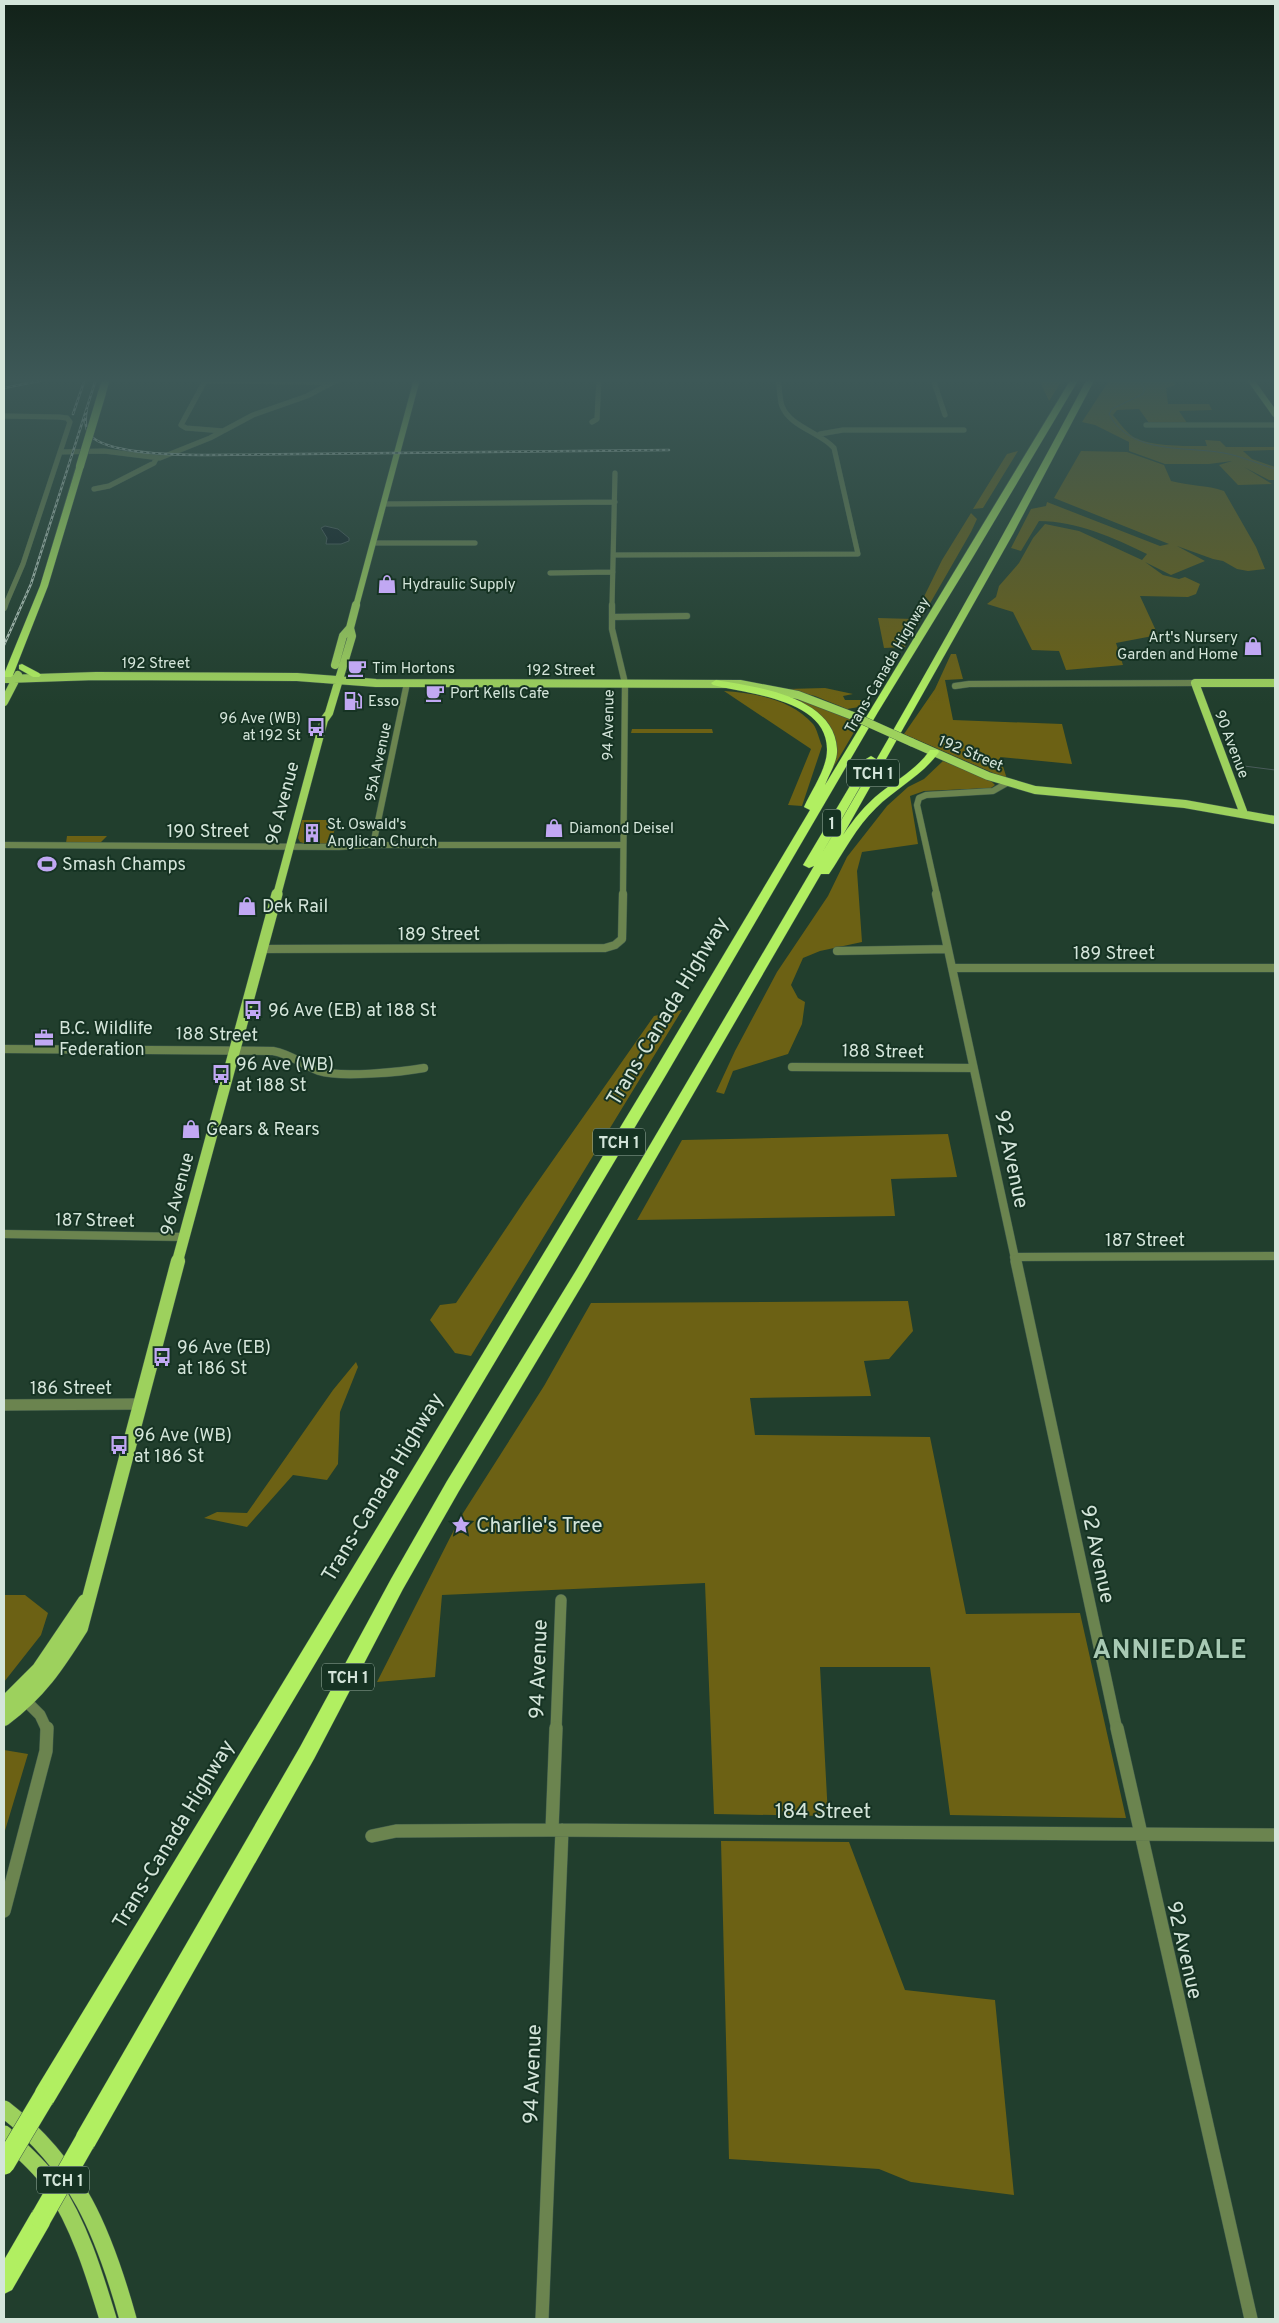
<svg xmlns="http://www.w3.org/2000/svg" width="1279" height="2323" viewBox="0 0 1279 2323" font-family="Overpass,sans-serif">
  <rect width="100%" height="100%" fill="#213e2d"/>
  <path fill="#6c6114" d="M1039,379H1063L1049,401Z
    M1110,379H1171L1175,385L1166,388L1168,404H1209L1212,410L1179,411L1187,423H1149L1139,409L1117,410L1113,415C1119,422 1125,431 1132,436C1149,447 1186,446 1207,446L1205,440L1220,441L1226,447H1275V450L1243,451L1252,459L1275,467V480H1269L1244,467L1272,484L1238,485L1219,465L1232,461L1209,464H1165L1129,451V442L1095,425L1082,422Z
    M1018,451L983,508L973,509L1007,454Z
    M1081,451L1127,452L1164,465L1171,481C1189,486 1207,485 1224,491L1256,547L1265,569L1248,571L1237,569L1223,561L1213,559L1177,546L1205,561L1171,575L1145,562L1163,575L1179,579L1185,577L1200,584L1196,594L1188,597L1140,596L1158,635L1116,643L1123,665L1066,670L1059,651L1032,650L1013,612L987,604L996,597L999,586L1019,563L1033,538L1045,524L1079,531L1142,560L1147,554C1114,538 1077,521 1039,521L1021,551L1011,548L1031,509L1046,506L1047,502L1160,546L1169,544L1054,498Z
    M971,513L977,519L971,532L905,647L884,648L878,618L913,619L942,560Z
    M951,654H956L963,679L945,680L953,720L1062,724L1072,764L1000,757L1007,779L904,734L935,689Z
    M825,688L853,694L843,696L845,700H867L859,707L847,709L815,696L787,689Z
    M774,690L860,722L826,780L835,751L819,717Z
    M724,691C755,693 791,699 813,724C817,729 819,739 822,746L802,806L788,805L811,749Z
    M632,729H712L713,733H631Z
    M943,761L988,778L995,785L991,788L924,791L910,796L918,844L862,852L857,871L862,942L820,951L803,958L791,985L798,998L805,1002L802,1024L788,1054L733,1071L724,1094L716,1092L735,1051L777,972L828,896L847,857L887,806L908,787L924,779Z
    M302,820H337L331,844H307L300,842L298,838Z
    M67,836H107L100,843H66Z
    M682,1010L471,1356L455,1353L430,1320L440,1305L456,1303L525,1200L654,1016Z
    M948,1134L957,1177L891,1179L895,1216L637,1220L682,1140Z
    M908,1301L913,1331L889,1359L864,1361L871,1396L750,1398L755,1435L930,1437L966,1614L1080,1613L1126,1818L950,1815L930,1667H820L828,1816L714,1814L705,1583L442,1595L435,1677L377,1682L460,1518L544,1386L591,1303Z
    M356,1362L358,1367L340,1412L338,1464L327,1480L293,1475L247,1527L204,1518L217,1512L247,1513L333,1390Z
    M4,1595H25L48,1613L41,1635L4,1682Z
    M4,1750L28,1754L4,1834Z
    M721,1841L849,1842L905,1990L995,2000L1014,2195L911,2182L879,2169L729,2159Z"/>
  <path fill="#0f2125" stroke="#4a5c5b" d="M325,526L338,529L349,538V541L341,544H326L327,538L321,528Z"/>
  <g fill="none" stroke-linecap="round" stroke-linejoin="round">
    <path stroke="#4a5c5b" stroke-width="1" d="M1139,379L1145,389L1143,394L1112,409L1109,414C1130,455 1186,446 1224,453C1241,456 1258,464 1275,469
      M1244,766L1275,770"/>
    <g stroke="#415c4c" stroke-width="5.5">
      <path id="minor-far4" d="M206,379L181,425L186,428L223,431
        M933,379L945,415
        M204,381L331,382
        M4,416L59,417L67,418L70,422L23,564L5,606
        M592,422L597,419L599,379
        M1146,425H1275
        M820,434L843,430H964
        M60,452L104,451L160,458L210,438L253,415L307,396L339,379
        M94,489L109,486L154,463L156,459
        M384,504L615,502
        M373,543H475
        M613,555L858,554L834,448C820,432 790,427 782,406C779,398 780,388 778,379
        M550,573L613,572
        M612,606L615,473"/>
    </g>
    <g stroke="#415c4c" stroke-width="7">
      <path id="minor-far3" d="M612,605V629L625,683L623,895
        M4,608L5,605
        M612,617L687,616
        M955,686L969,684L1195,683
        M4,845L339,847L368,845H622
        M373,845L407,683
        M937,895L917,805L919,798L926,795L993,791L1007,783"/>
    </g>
    <g stroke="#415c4c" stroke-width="9">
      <path id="minor-far2" d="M936,894L1016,1263
        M262,949L605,948L615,945L622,939L623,894
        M837,951L948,949
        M952,968H1275
        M4,1049L273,1051C291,1054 303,1065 319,1071C340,1078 402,1072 424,1068
        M792,1067L973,1068
        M4,1234L185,1237
        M1014,1257L1275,1256"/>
    </g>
    <g stroke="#415c4c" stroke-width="12">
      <path id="minor-far1" d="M1016,1261L1117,1730
        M4,1405L139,1404
        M22,1697L40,1715L47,1730
        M556,1730L561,1600"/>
    </g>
    <g stroke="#415c4c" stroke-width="14">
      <path id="minor" d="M1117,1728L1251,2319
        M552,1830L556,1728
        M372,1836L396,1831L552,1830L1275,1835
        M4,1911L46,1751L47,1728
        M542,2319L562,1830"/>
    </g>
    <g stroke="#415c4c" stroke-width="7">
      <path id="major-far4" d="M1250,379L1275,414
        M356,606L417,379"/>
    </g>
    <g stroke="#415c4c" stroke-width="9">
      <path id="major-far3" d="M335,665L343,636L350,628L356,605
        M6,679L96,676L297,677L376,683L740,684L798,695L853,716
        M4,702L18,675
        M911,742L988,776L1035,790L1185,804L1275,820
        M1244,814L1195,683H1275
        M277,895L324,720L329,713L352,636L350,628"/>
    </g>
    <g stroke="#415c4c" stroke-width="12">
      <path id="major-far2" d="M177,1263L277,894"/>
    </g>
    <g stroke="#415c4c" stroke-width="15">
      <path id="major-far1" d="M4,1704L39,1669L85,1601
        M4,1719C40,1692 57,1666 81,1628L178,1261"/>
    </g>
    <g stroke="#415c4c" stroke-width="18">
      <path id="major" d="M4,2109C77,2165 104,2233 128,2319
        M4,2134C20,2150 39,2165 52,2184C79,2224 94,2273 108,2319"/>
    </g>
    <g stroke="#415c4c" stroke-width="1">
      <path id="highway" d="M102,379H110L106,393L102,395L98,393Z
        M1071,379H1079L973,557L878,712L666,1075L52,2105L44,2108L36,2105L33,2097L36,2089L652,1075L810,810L804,807C811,791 827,769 827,750C828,699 748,694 713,685L711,683L716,680C756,687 834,696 837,749C838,761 829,774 825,785Z
        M1087,379H1095L1013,534L843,835C854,819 865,805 880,793C898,779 917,769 930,750H938L939,752C922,776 896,788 876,808C856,827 844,852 829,874H821L587,1277L459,1491L403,1589L314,1759L93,2149L85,2152L77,2149L74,2141L77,2133L300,1747L391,1579L447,1481L577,1269L814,866L809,868L803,865L866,759L871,756L876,759L821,855C913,698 1002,539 1087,379Z
        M77,464L84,466L48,586L13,675L11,677H5L4,674L40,586Z
        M22,664L39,673L41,675L39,677H33L19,669V665Z
        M41,2207L49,2210L52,2218L49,2226L12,2290L4,2294V2260L33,2210Z"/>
    </g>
    <use href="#minor-far4" stroke="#6b844f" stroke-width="5"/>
    <use href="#minor-far3" stroke="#6b844f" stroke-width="6"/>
    <use href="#minor-far2" stroke="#6b844f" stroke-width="8"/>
    <use href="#minor-far1" stroke="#6b844f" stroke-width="11"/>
    <use href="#minor" stroke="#6b844f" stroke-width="13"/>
    <use href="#major-far4" stroke="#9dd15d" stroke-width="6"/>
    <use href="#major-far3" stroke="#9dd15d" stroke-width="8"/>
    <use href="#major-far2" stroke="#9dd15d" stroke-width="11"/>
    <use href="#major-far1" stroke="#9dd15d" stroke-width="14"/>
    <use href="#major" stroke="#9dd15d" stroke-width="17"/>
    <use href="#highway" fill="#b1ef61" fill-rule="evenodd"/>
    <g stroke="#bacdc1" stroke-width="2.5">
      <path id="rail" d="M4,388L49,379
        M87,409C85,418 84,427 90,435C107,455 183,455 210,455L669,450
        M73,414L85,379
        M4,645L31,584L96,379"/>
    </g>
    <use href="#rail" stroke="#163323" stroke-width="1" stroke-dasharray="3" stroke-linecap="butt"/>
    <g stroke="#415c4c" stroke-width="9" stroke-linecap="butt">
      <path id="major-bridge" d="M853,716L911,742"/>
    </g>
    <g stroke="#415c4c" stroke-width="9" stroke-linecap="butt">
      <path id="highway-bridge-far1" d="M80,466L102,393"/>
    </g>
    <g stroke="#415c4c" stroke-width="22" stroke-linecap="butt">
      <path id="highway-bridge" d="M4,2164L44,2097
        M41,2218L85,2141"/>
    </g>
    <use href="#major-bridge" stroke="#9dd15d" stroke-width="8"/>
    <use href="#highway-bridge-far1" stroke="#b1ef61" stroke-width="8"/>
    <use href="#highway-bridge" stroke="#b1ef61" stroke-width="21"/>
  </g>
  <linearGradient id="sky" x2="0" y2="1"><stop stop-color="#122219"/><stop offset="0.54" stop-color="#3d5857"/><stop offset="1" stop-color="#3d5857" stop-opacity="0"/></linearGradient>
  <rect width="1279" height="704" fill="url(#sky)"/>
  <defs>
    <g id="shop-bare" transform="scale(1.5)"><path d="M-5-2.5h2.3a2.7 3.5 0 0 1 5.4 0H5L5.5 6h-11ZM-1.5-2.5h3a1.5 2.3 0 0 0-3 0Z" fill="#c1a8f3" stroke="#163323" stroke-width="2.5" paint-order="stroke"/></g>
    <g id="cafe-bare" transform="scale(1.5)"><path d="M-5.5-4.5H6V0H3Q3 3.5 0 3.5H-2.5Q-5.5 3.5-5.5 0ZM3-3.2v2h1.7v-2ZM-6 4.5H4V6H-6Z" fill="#c1a8f3" stroke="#163323" stroke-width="2.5" paint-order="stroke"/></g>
    <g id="fuel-bare" transform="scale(1.5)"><path d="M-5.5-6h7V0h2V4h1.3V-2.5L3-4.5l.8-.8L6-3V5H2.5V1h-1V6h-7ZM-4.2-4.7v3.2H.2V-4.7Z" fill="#c1a8f3" stroke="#163323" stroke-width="2.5" paint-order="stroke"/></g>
    <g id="bus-bare" transform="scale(1.5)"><path d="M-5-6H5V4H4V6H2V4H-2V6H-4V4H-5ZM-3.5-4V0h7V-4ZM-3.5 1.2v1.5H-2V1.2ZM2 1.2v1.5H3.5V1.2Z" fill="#c1a8f3" stroke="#163323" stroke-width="2.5" paint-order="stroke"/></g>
    <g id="building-bare" transform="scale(1.5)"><path d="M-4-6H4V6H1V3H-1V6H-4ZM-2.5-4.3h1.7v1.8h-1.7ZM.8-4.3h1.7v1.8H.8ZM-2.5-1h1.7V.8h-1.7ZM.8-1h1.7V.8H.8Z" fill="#c1a8f3" stroke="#163323" stroke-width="2.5" paint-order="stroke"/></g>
    <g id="stadium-bare" transform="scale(1.5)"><path d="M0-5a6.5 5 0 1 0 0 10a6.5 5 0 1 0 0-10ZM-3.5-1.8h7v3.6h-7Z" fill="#c1a8f3" stroke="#163323" stroke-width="2.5" paint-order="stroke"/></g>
    <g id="office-bare" transform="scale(1.5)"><path d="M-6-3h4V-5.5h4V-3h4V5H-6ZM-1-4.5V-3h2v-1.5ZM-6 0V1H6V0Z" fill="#c1a8f3" stroke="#163323" stroke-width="2.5" paint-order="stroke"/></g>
    <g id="sight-bare" transform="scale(1.5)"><path d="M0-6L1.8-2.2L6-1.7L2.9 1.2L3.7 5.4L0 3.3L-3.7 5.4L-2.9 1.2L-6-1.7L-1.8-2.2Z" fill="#c1a8f3" stroke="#163323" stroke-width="2.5" paint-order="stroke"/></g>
  </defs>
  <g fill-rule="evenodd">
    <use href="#shop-bare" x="387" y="584"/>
    <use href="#shop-bare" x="1253" y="646"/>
    <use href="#cafe-bare" x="357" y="668"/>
    <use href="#cafe-bare" x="435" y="693"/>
    <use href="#fuel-bare" x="353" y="701"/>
    <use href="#bus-bare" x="316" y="727"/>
    <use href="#shop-bare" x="554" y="828"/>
    <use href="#building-bare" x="312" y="833"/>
    <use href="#stadium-bare" x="47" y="864"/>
    <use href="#shop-bare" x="247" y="906"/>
    <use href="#bus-bare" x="253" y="1010"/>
    <use href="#office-bare" x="44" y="1038"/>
    <use href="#bus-bare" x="221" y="1074"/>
    <use href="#shop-bare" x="191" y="1129"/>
    <use href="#bus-bare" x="162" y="1357"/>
    <use href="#bus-bare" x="119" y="1445"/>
    <use href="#sight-bare" x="461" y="1525"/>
  </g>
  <g text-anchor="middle" stroke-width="4" stroke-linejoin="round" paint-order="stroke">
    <g font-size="15" fill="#d4e5da" stroke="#163323" text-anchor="start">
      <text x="402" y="589">Hydraulic Supply</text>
      <text x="1238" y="642" text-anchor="end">Art's Nursery<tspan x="1238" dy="17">Garden and Home</tspan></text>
      <text x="372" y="673">Tim Hortons</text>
      <text x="450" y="698">Port Kells Cafe</text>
      <text x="368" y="706">Esso</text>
      <text x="301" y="723" text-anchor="end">96 Ave (WB)<tspan x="301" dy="17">at 192 St</tspan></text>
      <text x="327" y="829">St. Oswald's<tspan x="327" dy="17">Anglican Church</tspan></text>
      <text x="569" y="833">Diamond Deisel</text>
    </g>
    <g font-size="15" fill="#d4e5da" stroke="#163323">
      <text x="156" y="668">192 Street</text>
      <text transform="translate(887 665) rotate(-60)" y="5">Trans-Canada Highway</text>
      <text x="561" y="675">192 Street</text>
      <text transform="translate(608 725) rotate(-89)" y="5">94 Avenue</text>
      <text transform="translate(1232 744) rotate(69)" y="5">90 Avenue</text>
      <text transform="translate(971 753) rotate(23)" y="5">192 Street</text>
      <text transform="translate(378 762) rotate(-78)" y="5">95A Avenue</text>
    </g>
    <g fill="#163323" stroke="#9bb0a3" stroke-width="1">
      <rect x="847" y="759.5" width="52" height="27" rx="4"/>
      <rect x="823" y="809.5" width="18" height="27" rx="4"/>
      <rect x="593" y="1128.5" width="52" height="27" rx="4"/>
      <rect x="322" y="1663.5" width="52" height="27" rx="4"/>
      <rect x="37" y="2166.5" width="52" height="27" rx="4"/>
    </g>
    <g font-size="16" font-weight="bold" fill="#d4e5da">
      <text x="873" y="779">TCH 1</text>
      <text x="832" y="829">1</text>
      <text x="619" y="1148">TCH 1</text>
      <text x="348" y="1683">TCH 1</text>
      <text x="63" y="2186">TCH 1</text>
    </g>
    <g font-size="18" fill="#d4e5da" stroke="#163323">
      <text transform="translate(282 803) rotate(-75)" y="6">96 Avenue</text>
      <text x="208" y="837">190 Street</text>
      <text x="439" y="940">189 Street</text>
      <text x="1114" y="959">189 Street</text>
      <text transform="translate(217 1034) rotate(1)" y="6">188 Street</text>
      <text transform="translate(883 1051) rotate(1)" y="6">188 Street</text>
      <text transform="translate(177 1194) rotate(-75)" y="6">96 Avenue</text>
      <text transform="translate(95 1220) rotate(1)" y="6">187 Street</text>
      <text x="1145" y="1246">187 Street</text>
      <text x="71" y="1394">186 Street</text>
    </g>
    <g font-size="18" fill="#d4e5da" stroke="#163323" text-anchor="start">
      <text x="62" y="870">Smash Champs</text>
      <text x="262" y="912">Dek Rail</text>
      <text x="268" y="1016">96 Ave (EB) at 188 St</text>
      <text x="59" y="1034">B.C. Wildlife<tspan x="59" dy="21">Federation</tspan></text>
      <text x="236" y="1070">96 Ave (WB)<tspan x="236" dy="21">at 188 St</tspan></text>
      <text x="206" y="1135">Gears &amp; Rears</text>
      <text x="177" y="1353">96 Ave (EB)<tspan x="177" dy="21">at 186 St</tspan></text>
      <text x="134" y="1441">96 Ave (WB)<tspan x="134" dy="21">at 186 St</tspan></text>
    </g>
    <g font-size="21" fill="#d4e5da" stroke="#163323">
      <text transform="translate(667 1011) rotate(-59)" y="7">Trans-Canada Highway</text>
      <text transform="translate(1012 1159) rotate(78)" y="7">92 Avenue</text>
      <text transform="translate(382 1487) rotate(-59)" y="7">Trans-Canada Highway</text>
      <text transform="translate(1098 1554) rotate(78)" y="7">92 Avenue</text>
      <text transform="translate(538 1669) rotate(-88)" y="7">94 Avenue</text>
      <text x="823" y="1818">184 Street</text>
      <text transform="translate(173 1834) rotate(-59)" y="7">Trans-Canada Highway</text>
      <text transform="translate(1185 1950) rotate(77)" y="7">92 Avenue</text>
      <text transform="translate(532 2074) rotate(-88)" y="7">94 Avenue</text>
    </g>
    <g font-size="21" fill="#d4e5da" stroke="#163323" text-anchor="start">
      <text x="476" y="1532">Charlie's Tree</text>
    </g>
    <g font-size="26" font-weight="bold" letter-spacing="1" fill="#a8c9b4" stroke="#163323">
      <text x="1170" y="1658">ANNIEDALE</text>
    </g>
  </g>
  <rect width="1279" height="2323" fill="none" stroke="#d4e5da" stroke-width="10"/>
</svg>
